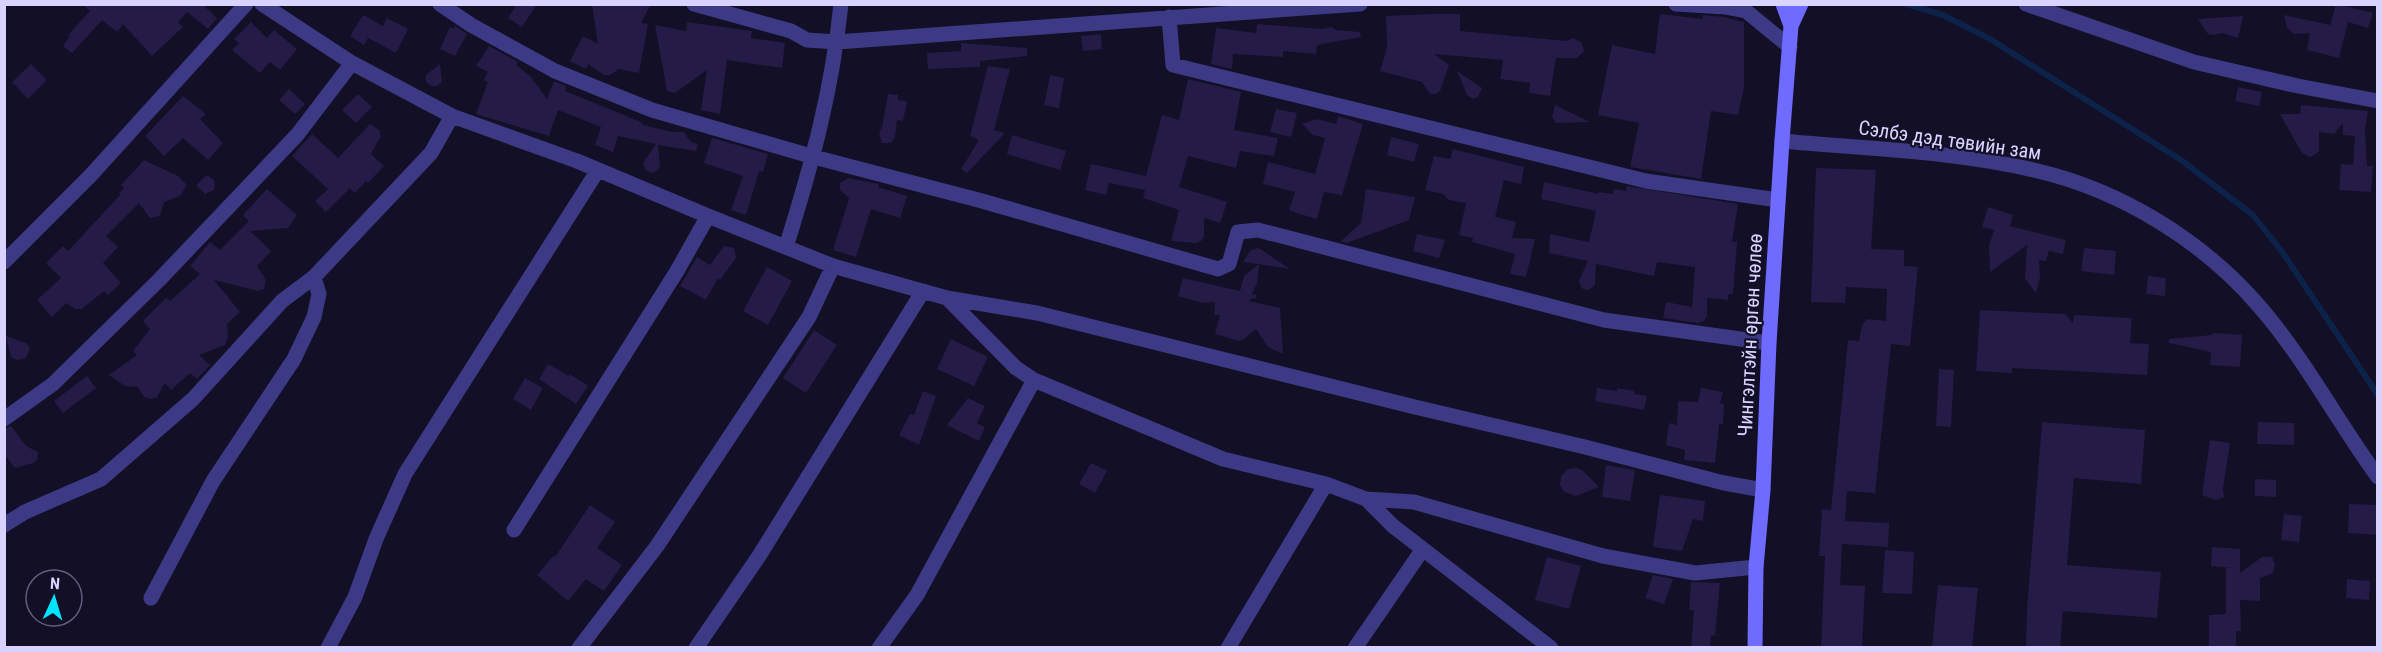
<svg xmlns="http://www.w3.org/2000/svg" width="2382" height="652" viewBox="0 0 2382 652" font-family="'Roboto Condensed',sans-serif">
  <rect width="100%" height="100%" fill="#130f26"/>
  <g fill="none" stroke-linecap="round" stroke-linejoin="round">
    <path stroke="#0c2248" stroke-width="6" d="M1906,4L1943,15L1990,39L2181,160L2253,215L2283,253L2378,395"/>
  </g>
  <path fill="#241b47" d="M82,4H202L217,18L208,29L187,12L178,22L183,27L152,56L123,24L117,32L102,20L72,53L63,46L70,36L68,35L90,11Z
    M517,4H537L522,27L508,18Z
    M592,4H651L641,23L648,24L639,73L619,69L610,75H604L588,64L586,69L570,61L583,36L598,44Z
    M2336,4L2373,13L2368,28L2348,22L2339,58L2307,50L2310,33L2294,34L2287,28L2284,15L2330,25Z
    M1430,14H1460V31L1566,41L1573,38L1582,43L1584,51L1577,58H1556L1550,96L1529,93L1530,83L1500,79L1503,60L1434,54L1449,65L1440,91L1435,94H1430L1422,82L1380,71L1387,47L1386,16Z
    M1660,14L1703,19V15L1724,17L1744,22V87L1738,115L1711,111L1701,179L1630,167L1639,123L1598,115L1612,45L1655,54Z
    M363,15L383,26L387,18L408,29L396,53L368,38L364,45L350,36Z
    M2243,16L2238,38L2222,33L2214,35L2208,34L2198,19Z
    M251,22L267,38L274,30L297,49L280,70L270,62L260,73L232,50L239,43L234,39Z
    M687,22L752,31L751,38L785,43L782,68L727,60L720,114L701,110L707,70L675,93L667,91L655,25L686,31Z
    M1257,24L1323,29L1331,27L1336,30L1360,32L1361,37L1317,45L1316,54L1283,51V57L1233,54L1232,69L1211,64L1216,28L1256,33Z
    M455,26L467,34L455,56L440,49L450,27L453,29Z
    M1101,34L1102,49L1083,51L1081,36Z
    M961,43L1027,48V56L980,61V67L928,69L927,53L961,51Z
    M489,46L518,62L516,65L531,77L547,99L554,81L566,86L565,91L641,122L643,125L672,132H684L690,141L698,145L696,151L658,145L660,167L656,171L651,173L646,170L643,163L656,144L618,136L613,152L595,145L601,127L558,110L549,136L476,114L488,82L484,80L488,72L476,66Z
    M31,64L47,80L28,99L12,82Z
    M440,64L442,82L437,86H431L426,82V75Z
    M988,66L1010,69L994,130L1005,133L967,173L961,169L979,140L970,136Z
    M1457,71L1482,88L1478,97L1473,99L1467,95Z
    M1050,75L1064,78L1059,108L1044,105Z
    M1188,79L1241,92L1234,130L1278,138L1274,156L1240,151L1236,168L1188,156L1179,187L1227,202L1220,223L1204,218V236L1201,241L1196,243L1171,241L1179,210L1143,198L1145,190L1109,183L1106,195L1085,190L1091,164L1146,176L1162,115L1179,120Z
    M2238,87L2262,92L2259,106L2235,101Z
    M289,89L305,104L295,114L279,100Z
    M358,94L372,107L356,123L342,110Z
    M888,94L898,95V100L907,101L903,121L897,120L895,137L892,142L887,143H882L879,133L882,127Z
    M183,96L206,114L200,119L223,143L208,160L183,138L164,156L145,136Z
    M1555,105L1590,122L1556,123L1552,117Z
    M2301,105L2368,111L2365,129L2367,166H2373L2371,192L2339,190L2341,164L2353,165L2355,136L2343,135V123L2334,134L2319,132V151L2316,154L2310,157L2302,153L2280,114H2300Z
    M1276,109L1297,113L1291,137L1270,132Z
    M1338,116L1363,124L1342,195L1324,192L1317,219L1296,213L1289,210L1295,192L1263,184L1268,162L1315,174L1325,138L1313,135L1302,124L1317,119L1336,124Z
    M370,124L379,130L381,136L371,154L384,166L368,183L366,181L355,193L350,188L326,212L315,201L328,189L292,156L312,134L338,158Z
    M1012,135L1066,151L1060,170L1007,154Z
    M1391,137L1419,144L1414,162L1387,155Z
    M712,138L768,154L763,172L759,171L746,215L731,210L743,176L704,163Z
    M1453,149L1524,167L1521,184L1504,180L1495,217L1516,222L1512,238L1535,239L1526,277L1510,274L1515,254L1472,242L1473,238L1459,235L1466,203L1449,200L1443,194L1425,190L1434,156L1450,159Z
    M144,160L178,176L187,185L180,196L164,202L160,216L150,218L139,203L106,236L118,247L103,263L121,283L108,295L104,291L82,309H75L66,303L52,317L37,300L61,278L46,263L63,246L68,251L121,194L119,193L124,188L121,185Z
    M1816,168L1876,170L1871,249L1904,250V266L1918,267L1910,346L1891,344L1875,493L1847,491L1845,521L1889,523L1888,547L1842,544L1840,585L1865,586L1862,648H1821L1825,556H1819L1822,509L1831,510L1848,340L1859,341L1862,325L1867,319L1886,321L1887,289L1846,287L1845,303L1811,302Z
    M207,175L214,180L215,186L214,190L205,194L196,185Z
    M848,178L879,184L878,187L907,196L900,218L871,209L856,257L833,250L849,198L840,190V183Z
    M1544,182L1599,194V192L1613,194L1614,189L1626,191L1627,186L1738,204L1732,242H1737L1733,294H1728V300L1707,298V316L1704,321L1698,323L1663,318L1666,302L1692,307L1695,267L1657,262L1654,276L1596,264L1595,285L1589,290L1583,289L1580,285L1579,280L1588,261L1549,253L1550,234L1589,242L1596,211L1541,199Z
    M267,189L297,215L288,228L250,231L271,251L257,266L266,280L264,289L258,291L214,280L240,312L227,324L228,337L225,345L199,355L210,365L197,379L190,373L171,390L165,383L157,397L151,399L144,397L138,387L125,386L109,375L137,355L133,351L150,329L143,321L166,298L170,301L200,274L190,266L210,242L220,250L249,221L243,215Z
    M1366,189L1415,197L1409,220L1347,243L1341,241L1361,223Z
    M1988,207L2013,215L2010,226L2066,240L2063,254L2049,251L2046,261L2039,260L2040,278L2036,293L2025,279L2027,245L1990,272L1989,245L1994,230L1982,227Z
    M1417,234L1445,240L1439,258L1413,251Z
    M724,246L734,248L736,258L720,280L718,278L706,300L680,286L697,257L710,265Z
    M1257,248L1260,249L1290,269L1243,262L1250,251Z
    M2084,248L2116,251L2114,275L2081,271Z
    M1259,264L1257,283L1252,294L1256,295V298L1250,299L1249,301L1280,308L1283,354L1268,347L1256,329L1244,339L1239,341L1215,334L1220,315H1214L1215,302L1203,303L1178,296L1183,278L1240,291L1244,276Z
    M767,267L792,281L768,325L743,311Z
    M2148,276L2166,278L2165,296L2146,294Z
    M1980,310L2065,314L2073,323L2074,315L2132,318L2130,343L2149,344L2147,375L2012,368V373L1976,371Z
    M814,330L837,345L806,393L783,378Z
    M2213,333L2242,335L2240,367L2210,365L2211,352L2169,343V339L2212,335Z
    M6,336L26,343L30,348L26,358L17,360L11,357Z
    M951,339L988,357L974,386L937,369Z
    M548,364L569,376L570,374L588,386L576,404L539,379Z
    M1939,369L1954,370L1951,427L1936,426Z
    M87,376L96,388L63,413L54,401Z
    M525,378L543,388L531,410L513,399Z
    M1597,388L1617,391V388L1634,391V394L1647,396L1644,410L1595,401Z
    M1701,388L1723,392L1720,403L1724,404L1723,424H1719L1715,463L1684,460L1685,450L1666,445L1669,423L1677,425L1678,401L1698,402Z
    M923,391L936,396L919,445L899,435L910,414L914,415Z
    M968,398L985,406L977,423L985,427L979,441L947,425Z
    M2042,422L2145,430L2141,484L2074,478L2067,565L2161,572L2157,618L2063,611L2060,648H2026L2027,609Z
    M2258,422L2294,423V445L2257,444Z
    M11,426L26,446L38,452L37,460L33,463L15,468L4,454V429Z
    M2210,440L2230,443L2223,488L2224,497L2216,500L2202,495Z
    M1091,463L1107,471L1095,493L1079,484Z
    M1606,465L1635,470L1630,501L1602,497Z
    M1577,468L1582,470L1599,487L1576,496L1564,492L1560,485L1561,476L1568,469Z
    M2255,479L2276,480V497L2255,496Z
    M1660,495L1705,501L1703,521L1693,519L1682,551L1653,547Z
    M2349,504L2378,505V535L2348,533Z
    M590,505L615,522L597,548L622,565L604,591L586,579L568,601L537,575L554,555L555,557Z
    M2284,514L2302,516L2299,542L2281,540Z
    M2212,547L2240,549V573L2262,557H2272L2275,564L2273,573L2260,578V601L2240,600L2241,631H2236V648H2209V615L2226,614V568H2233L2211,566Z
    M1885,550L1914,552L1912,594L1882,593Z
    M1547,557L1581,566L1569,609L1535,600Z
    M1653,575L1673,579L1664,604L1645,598Z
    M2347,579L2370,581L2369,600L2346,598Z
    M1691,582L1720,583L1715,636L1711,635L1710,648H1691L1694,610H1689Z
    M1938,585L1978,588L1972,648H1932Z"/>
  <g fill="none" stroke-linecap="round" stroke-linejoin="round">
    <path stroke="#3d3a85" stroke-width="15" d="M262,4L352,63L452,116L577,161L708,216L833,266L947,298L1037,313L1415,407L1585,447L1724,483L1763,490
      M440,4L471,25L555,71L652,110L814,157L982,201L1218,269L1229,264L1238,232L1258,230L1604,320L1769,343
      M694,4L791,31L807,40L837,42L1360,4
      M1676,4L1725,7L1746,11L1790,47
      M2026,4L2194,62L2298,86L2378,101
      M1169,17L1173,65L1646,181L1778,200
      M786,247C812,164 832,91 841,4
      M4,262L91,175L246,4
      M947,298L1016,368L1034,380L1223,459L1326,484L1366,499L1393,526L1551,648
      M4,419L53,384L159,280L297,135L352,63
      M1366,499L1414,502L1603,556L1695,573L1756,567
      M4,525L25,512L101,479L193,399L282,301L314,277L431,153L452,116
      M514,530L677,271L708,216
      M151,598L213,481L294,359L314,317L319,294L314,277
      M328,648L355,597L376,539L405,474L598,170
      M579,648L657,546L809,317L833,266
      M696,648L759,556L923,291
      M879,648L917,595L1034,380
      M1228,648L1326,484
      M1355,648L1423,549"/>
    <path stroke="#3d3a85" stroke-width="15" d="M1782,141C1867,149 1955,151 2038,171C2122,191 2203,241 2259,306C2305,359 2337,421 2378,477"/>
    <path stroke="#6f6bff" stroke-width="15" d="M1783,4L1791,26
      M1755,648L1756,567L1763,490L1769,343L1782,141L1791,26L1801,4"/>
  </g>
  <g text-anchor="middle" stroke-width="4.5" stroke-linejoin="round" paint-order="stroke">
    <g font-size="20" fill="#d9d4ff" stroke="#130f26">
      <text transform="translate(1950 140) rotate(8)" y="7">Сэлбэ дэд төвийн зам</text>
      <text transform="translate(1750 335) rotate(-87)" y="7">Чингэлтэйн өргөн чөлөө</text>
    </g>
  </g>
  <rect width="2382" height="652" fill="none" stroke="#d9d4ff" stroke-width="12"/>
  <g transform="translate(54 598) rotate(4)"><circle r="28" fill="#130f26" stroke="#625e7d" stroke-width="1.5"/>
  <path d="M0-4.5L10 22L0 15L-10 22Z" fill="#00e5ff"/>
  <text y="-9" font-size="16" font-weight="bold" text-anchor="middle" fill="#d9d4ff">N</text>
  </g>
</svg>
